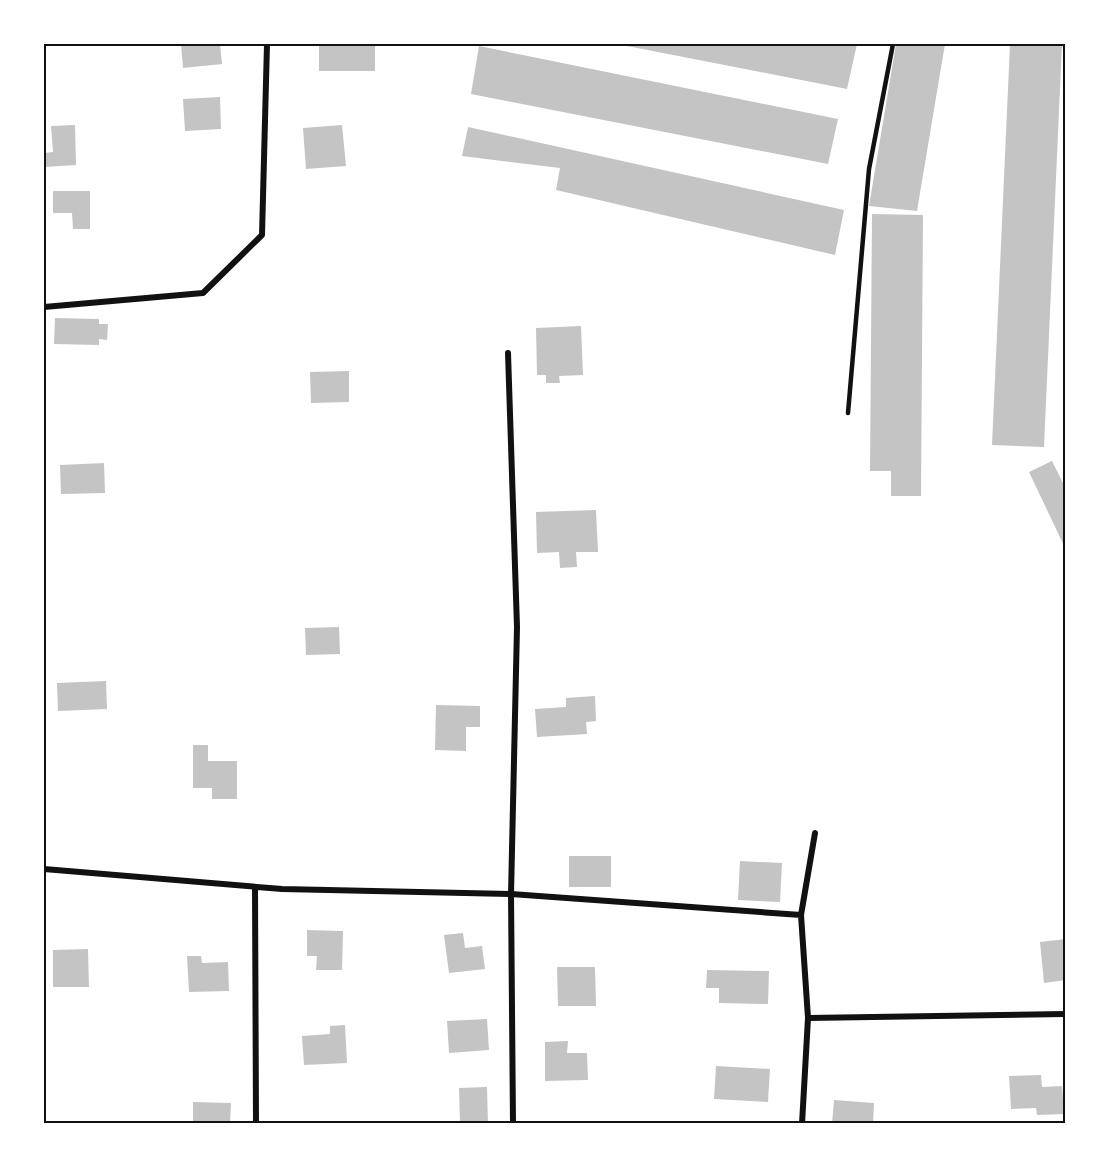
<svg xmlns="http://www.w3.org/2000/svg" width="1109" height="1167" viewBox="0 0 1109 1167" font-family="Ubuntu,sans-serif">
  <rect width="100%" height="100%" fill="#fff"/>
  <path fill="#c4c4c4" d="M181,44H220L222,64L183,68Z
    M319,44H375V71H319Z
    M617,44H857L847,89Z
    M896,44H945L917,211L869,206Z
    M1010,44H1062L1044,447L992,445Z
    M479,46L838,119L828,164L471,94Z
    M220,97L221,129L185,131L183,99Z
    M75,125L76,165L44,167V153L53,152L51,126Z
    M342,125L346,166L306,169L303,128Z
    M468,127L844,210L835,255L556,190L560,168L462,156Z
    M53,191H90V229H73L72,213H53Z
    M872,214L923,215L921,496H891V471H870Z
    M55,318L99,319V324H108L107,340L99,339V345L54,344Z
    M581,326L583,375L559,376L560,383H546V375H537L536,328Z
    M349,371V402L311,403L310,372Z
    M1052,461L1066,489V550L1029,472Z
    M104,463L105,493L61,494L60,465Z
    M596,510L598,552H576L577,567L560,568L559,552L537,553L536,512Z
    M339,627L340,654L306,655L305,628Z
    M106,681L107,709L58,711L57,683Z
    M595,696L596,721L586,722L587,734L537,737L535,709L566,707V698Z
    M436,705L480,706V727H466V751L435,750Z
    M193,745H208V761H237V799H212V788H193Z
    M569,856H611V887H569Z
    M740,861L782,863L780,902L738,900Z
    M307,930L343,931L342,970H316L317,956H307Z
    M463,933L465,948L482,946L485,969L449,973L444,935Z
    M1066,939V980L1044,983L1040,942Z
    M88,949L89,987H53V950Z
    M187,956H201L202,963L228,962L229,991L189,992Z
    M557,967H595L596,1006H558Z
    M707,970L769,971L768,1004L719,1003V988H706Z
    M487,1019L489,1050L449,1053L447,1021Z
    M345,1025L347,1063L304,1065L302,1036L330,1034V1026Z
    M568,1041L567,1053H587L588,1080L545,1081V1042Z
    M716,1066L770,1069L768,1102L714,1099Z
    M1041,1075L1042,1087L1062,1086L1064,1114L1037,1115L1036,1108L1011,1109L1009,1076Z
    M487,1087L488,1124H460L459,1088Z
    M834,1100L874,1103L873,1124H832Z
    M193,1102L231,1103L230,1124H193Z"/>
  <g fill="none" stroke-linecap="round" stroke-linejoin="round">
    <path stroke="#111" stroke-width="4.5" d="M848,413L869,169L893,44"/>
    <path stroke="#111" stroke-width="6" d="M44,307L203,293L262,235L267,44
      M508,353L517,627L511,894L513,1124
      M44,869L282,889L511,894L801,915
      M255,887L256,1124
      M808,1018L1066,1014
      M802,1124L808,1018L801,915L815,833"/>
  </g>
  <rect width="1109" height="1167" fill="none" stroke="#ffffff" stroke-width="90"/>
  <rect x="45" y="45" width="1019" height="1077" fill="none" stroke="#111" stroke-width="2"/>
</svg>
